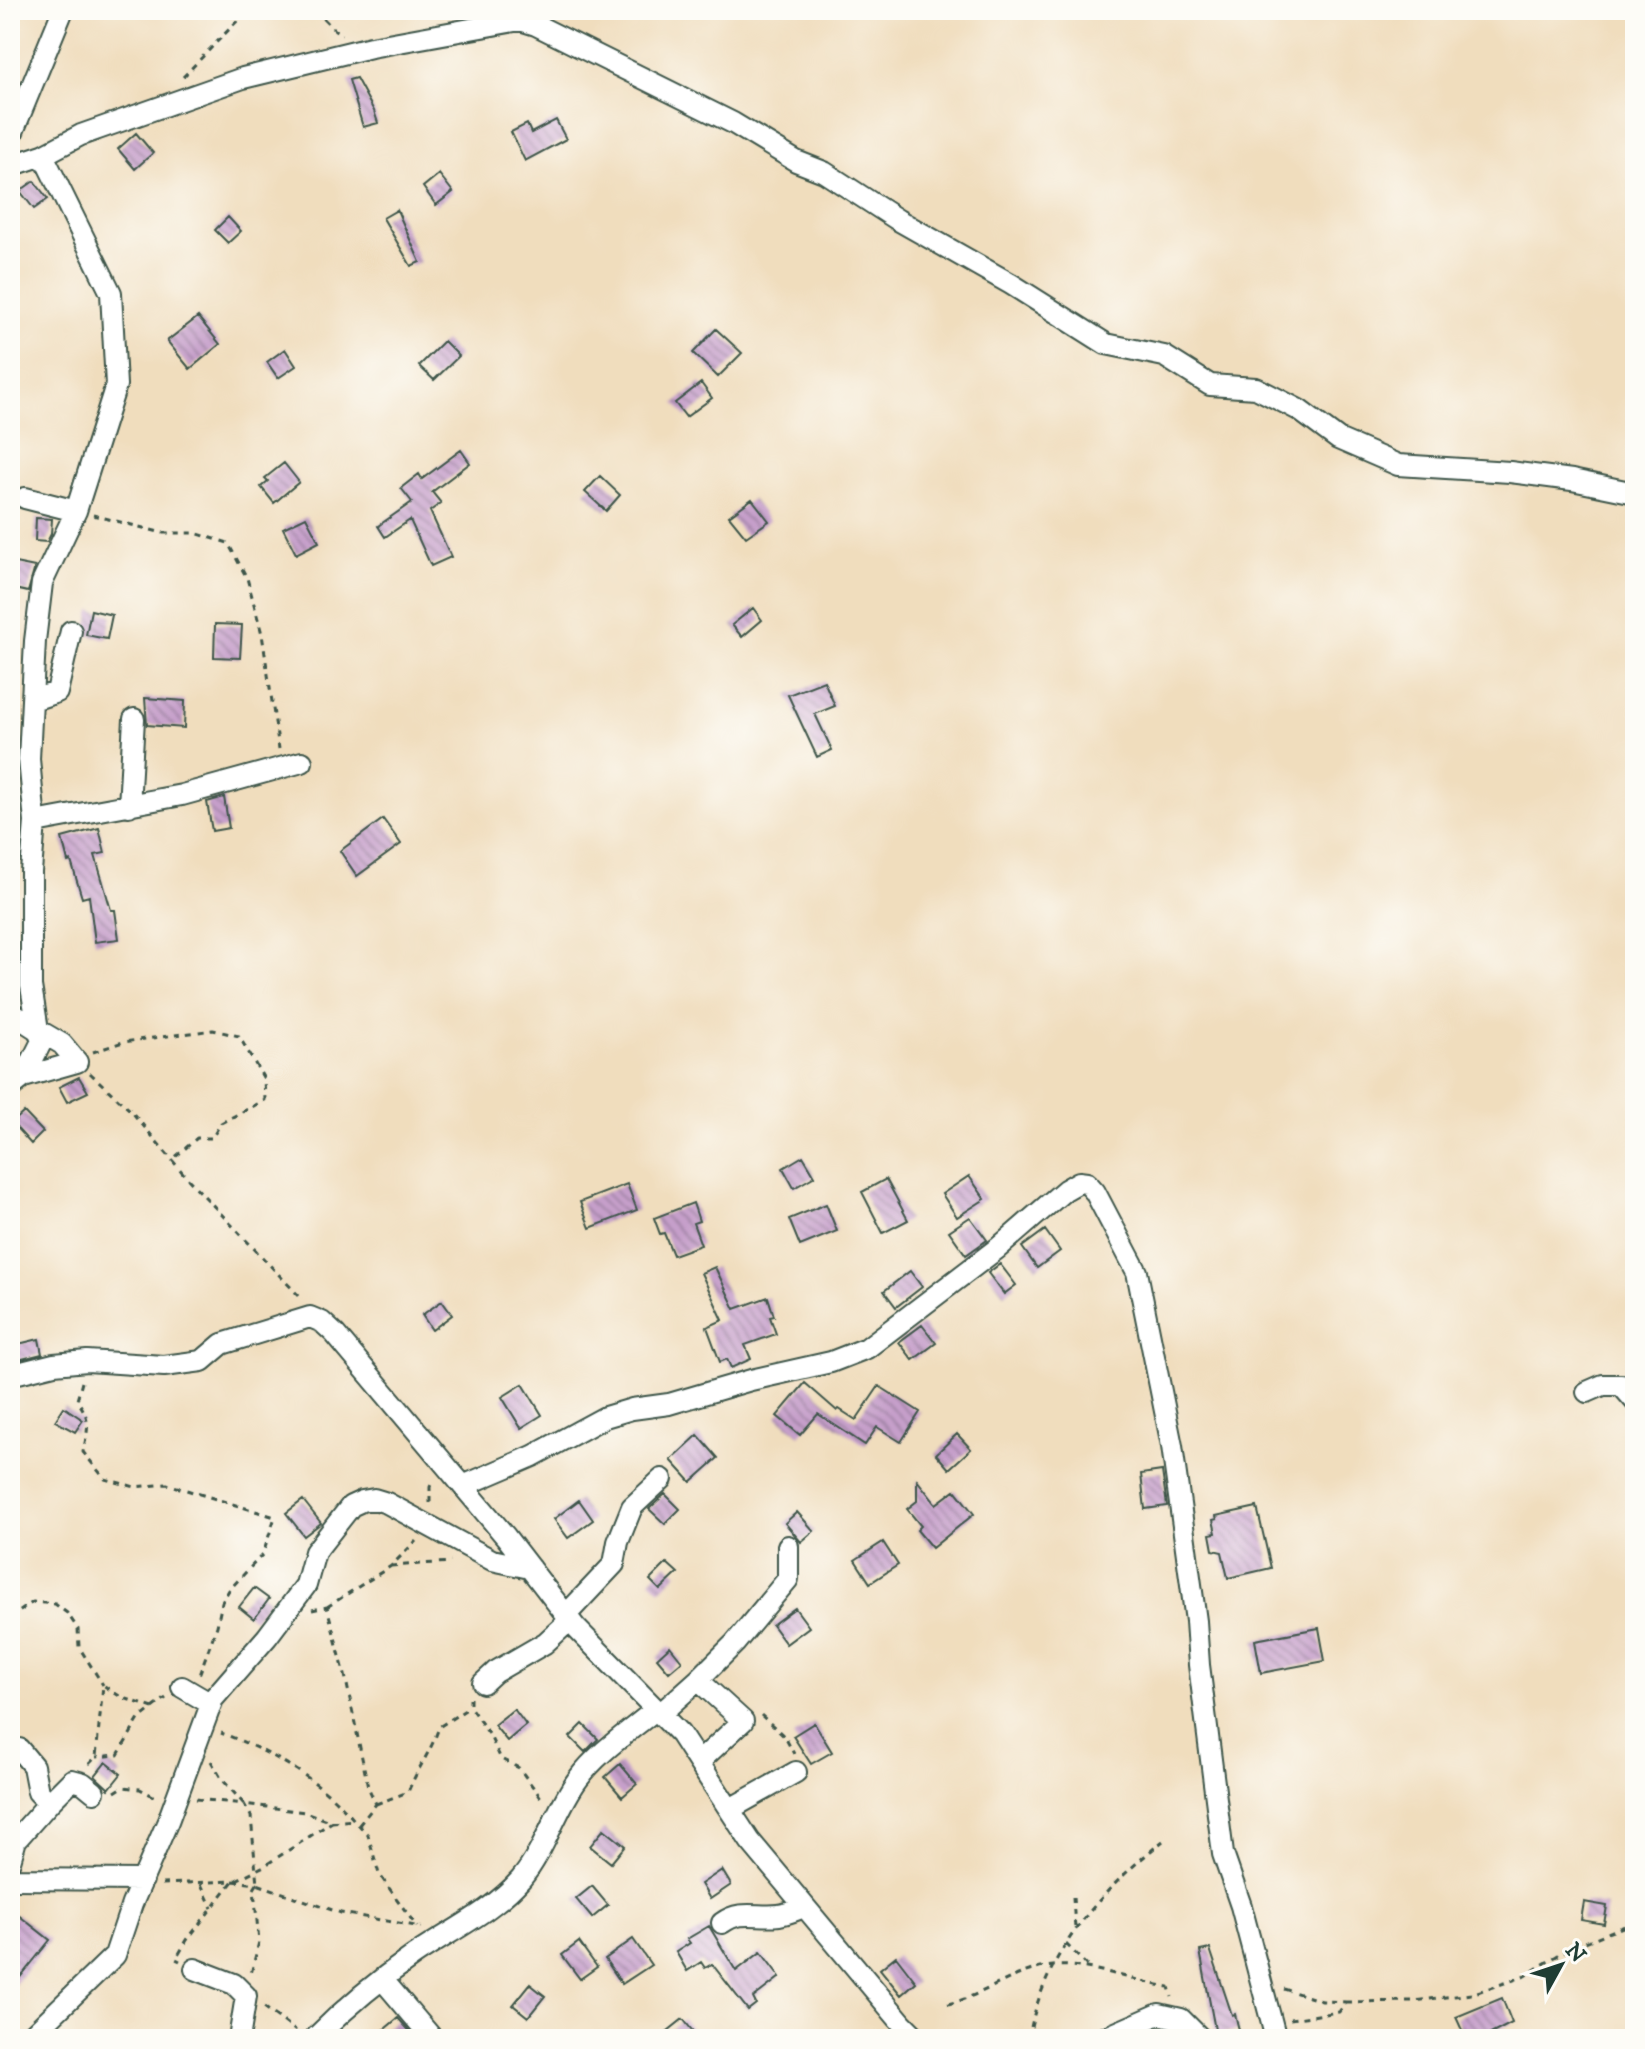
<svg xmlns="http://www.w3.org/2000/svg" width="1645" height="2049" viewBox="0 0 1645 2049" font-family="'IM FELL DW Pica',serif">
  <defs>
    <pattern id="building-back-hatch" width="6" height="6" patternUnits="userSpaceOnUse" patternTransform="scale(2)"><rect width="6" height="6" fill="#c69fca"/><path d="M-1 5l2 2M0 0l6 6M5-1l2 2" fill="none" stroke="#a083a5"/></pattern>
  </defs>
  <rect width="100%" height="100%" fill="#fdfcf7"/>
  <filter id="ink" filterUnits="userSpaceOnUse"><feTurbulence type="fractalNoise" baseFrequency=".0125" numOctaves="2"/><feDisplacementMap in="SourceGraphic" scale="16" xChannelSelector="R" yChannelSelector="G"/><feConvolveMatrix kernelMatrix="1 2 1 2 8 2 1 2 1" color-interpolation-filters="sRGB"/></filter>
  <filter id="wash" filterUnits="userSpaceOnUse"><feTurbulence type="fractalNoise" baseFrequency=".006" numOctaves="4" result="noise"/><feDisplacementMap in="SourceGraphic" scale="32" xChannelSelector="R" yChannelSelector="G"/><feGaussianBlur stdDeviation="1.8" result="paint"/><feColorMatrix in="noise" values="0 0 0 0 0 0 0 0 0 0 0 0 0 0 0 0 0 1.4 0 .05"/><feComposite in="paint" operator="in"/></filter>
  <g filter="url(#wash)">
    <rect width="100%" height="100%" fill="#f0ddbd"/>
    <g id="blocks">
      <path fill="url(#building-back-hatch)" d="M356,78L374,111L378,123L363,127L349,80Z
        M556,120L566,139L525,161L511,132L527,124L531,133Z
        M136,133L153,153L135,169L118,149Z
        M439,174L453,192L436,205L423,187Z
        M34,181L48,199L34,209L20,191Z
        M397,210L420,262L411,266L383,218Z
        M228,217L241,231L228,243L215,230Z
        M198,317L220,344L190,369L167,341Z
        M716,329L742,353L718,377L693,353Z
        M444,341L459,356L434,380L419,366Z
        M285,349L296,366L278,378L267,362Z
        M701,383L712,398L686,417L675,403Z
        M461,450L470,463L432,492L441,503L430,511L451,557L431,566L410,520L385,537L378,526L412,502L401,488L419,474L422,479Z
        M284,463L299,482L274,503L261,487L268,481L265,478Z
        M600,476L620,495L606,511L585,492Z
        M752,499L769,521L746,537L729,516Z
        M306,517L319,542L296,554L283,528Z
        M36,518L52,519L51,534L47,542L35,541Z
        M10,562L35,567L28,592L10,588Z
        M753,608L762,620L742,637L732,625Z
        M91,610L112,615L107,639L86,635Z
        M215,624L242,625L240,658L214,657Z
        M824,681L835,706L815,714L832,750L817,757L788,695Z
        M145,698L185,701L184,728L147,725Z
        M224,797L229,828L212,831L207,802Z
        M383,819L401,844L357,876L340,851Z
        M99,828L105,853L95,855L111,910H115L119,939L95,942L89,896L82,898L71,861L68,862L62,838Z
        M79,1077L88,1092L67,1102L59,1087Z
        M24,1112L43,1132L31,1144L12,1123Z
        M803,1156L815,1176L794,1188L783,1168Z
        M969,1176L985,1199L957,1217L942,1194Z
        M886,1179L908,1220L883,1233L862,1192Z
        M627,1184L637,1210L590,1228L580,1202Z
        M693,1203L699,1221L693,1223L701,1245L673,1255L664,1233L660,1234L654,1218Z
        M826,1204L837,1231L800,1246L789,1219Z
        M970,1217L987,1240L966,1255L949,1231Z
        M1045,1230L1060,1251L1037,1268L1022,1247Z
        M1000,1264L1016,1285L1004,1294L988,1273Z
        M715,1267L735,1309L768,1297L774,1316L770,1317L776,1334L745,1345L751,1359L731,1368L727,1359L720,1362L707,1327L723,1320L701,1273Z
        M910,1271L922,1287L896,1307L884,1291Z
        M442,1301L452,1315L432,1330L422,1315Z
        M922,1325L936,1343L913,1360L899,1342Z
        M39,1339L42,1354L10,1362V1346Z
        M805,1383L837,1411L839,1409L856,1420L879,1386L920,1412L901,1442L877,1427L865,1445L818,1414L800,1435L777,1416Z
        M523,1384L542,1415L521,1428L502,1397Z
        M64,1407L83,1420L75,1432L55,1421Z
        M957,1434L971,1449L949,1469L936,1454Z
        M698,1435L718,1458L691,1482L671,1460Z
        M1162,1471L1167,1506L1145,1509L1141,1474Z
        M917,1480L936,1504L955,1490L974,1514L932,1548L917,1530L921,1526L907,1509L917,1501Z
        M665,1494L680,1509L665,1524L649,1509Z
        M303,1500L321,1523L304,1536L286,1513Z
        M579,1500L593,1520L568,1538L554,1519Z
        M1257,1507L1271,1568L1228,1578L1222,1552L1213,1550L1210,1534L1216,1533L1213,1520L1217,1519L1216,1516Z
        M797,1512L814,1531L801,1542L785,1523Z
        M883,1542L898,1565L870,1583L855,1560Z
        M667,1563L678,1573L660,1590L650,1580Z
        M254,1588L269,1599L254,1619L239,1607Z
        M795,1608L809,1627L786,1644L772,1625Z
        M1319,1628L1325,1661L1261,1673L1255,1640Z
        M670,1646L682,1661L669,1672L657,1658Z
        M514,1709L526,1725L507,1741L494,1725Z
        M814,1723L832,1752L811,1764L793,1736Z
        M583,1724L598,1739L585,1752L570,1737Z
        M106,1762L121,1774L109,1789L95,1776Z
        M620,1764L637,1784L622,1797L605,1777Z
        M604,1829L625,1846L611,1863L590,1846Z
        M722,1870L731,1885L710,1899L701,1884Z
        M592,1886L608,1905L592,1918L576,1899Z
        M1584,1902L1607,1906L1604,1924L1581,1920Z
        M17,1914L50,1940L10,1990V1922Z
        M709,1926L736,1971L761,1952L780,1977L753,1998L756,2004L748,2010L712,1964L705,1968L701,1962L687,1971L676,1952L690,1943L687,1939Z
        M633,1939L651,1965L622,1984L605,1959Z
        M579,1942L597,1967L580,1979L562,1955Z
        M1210,1949L1232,2015L1235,2014L1239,2030L1216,2035L1200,1951Z
        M896,1956L916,1982L901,1995L880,1969Z
        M530,1984L545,1996L528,2017L513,2005Z
        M1502,1998L1512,2023L1481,2039H1466L1456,2017Z
        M398,2018L414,2036L411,2039H373Z
        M683,2019L699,2039H658Z"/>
    </g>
  </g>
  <g filter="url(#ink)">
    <use href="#blocks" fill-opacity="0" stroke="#3e5549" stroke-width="2"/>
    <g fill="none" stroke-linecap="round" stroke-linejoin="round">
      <g stroke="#3e5549" stroke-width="24">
        <path id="street" d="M10,139L63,10
          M10,166L43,155L81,135L243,78L371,47L520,20L536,25L733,123L796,161L824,172L898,220L1011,284L1106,344L1164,356L1210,385L1256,388L1299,410L1338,439L1398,465L1510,472L1572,480L1635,493
          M25,498L76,511
          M33,700L57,692L71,631
          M129,806L134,719
          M35,822L182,795L302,762
          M10,1012L38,1030L42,1041L24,1077L10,1088
          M24,1077L77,1062L62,1044L38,1030L31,986V872L35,822L29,759L35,641L42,583L76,511L116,385L111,293L43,155
          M10,1375L54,1364L87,1361L164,1366L202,1361L222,1344L310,1317L322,1322L335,1334L506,1537L576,1628L680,1734L750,1841L902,2023L918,2039
          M1587,1392L1603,1385H1621L1635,1401
          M463,1486L533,1456L605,1417L632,1409L669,1404L751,1380L831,1362L867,1348L998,1248L1065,1190L1079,1182L1087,1183L1095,1192L1137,1272L1172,1446L1196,1621L1199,1665L1223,1854L1241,1906L1276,2039
          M566,1615L614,1564L618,1542L632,1507L662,1479
          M698,1680L735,1643L788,1579V1546
          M483,1683L495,1672L545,1643L570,1620
          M182,1687L211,1704
          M660,1714L698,1680L743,1721L699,1762
          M49,1803L72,1780L83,1783L94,1792
          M730,1809L796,1772
          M10,1861L16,1840L49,1803L38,1792L33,1766L19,1749
          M10,1879L143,1880
          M722,1923C741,1909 758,1918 779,1915C787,1914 796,1910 804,1907
          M195,1969L234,1984L246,1996L239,2039
          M383,1980L433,2039
          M28,2039L115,1955L132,1904L168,1821L213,1699L267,1637L306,1585L315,1552L351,1506L362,1501L374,1499L387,1503L492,1560L530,1568
          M314,2039C344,2009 377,1981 412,1957C448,1932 492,1912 521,1879C546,1849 555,1810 578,1779C598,1752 630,1731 655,1710
          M1102,2039L1159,2014L1181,2019L1201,2039"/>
      </g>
      <path stroke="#3e5549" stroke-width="3" stroke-dasharray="6 6" stroke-linecap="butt" d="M315,10L335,30L342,34
        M244,14H261L266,10
        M10,60L15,70
        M183,77L244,14L241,10
        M93,515L163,533H195L228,543L247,578L262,634L279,749
        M93,1052L123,1042L213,1030L239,1036L264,1079L265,1100L221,1123L212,1138H197L172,1160
        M90,1073L131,1111L188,1179L301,1298
        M82,1382L77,1400C92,1421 88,1428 83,1452L105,1479L135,1487L167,1484L275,1517L263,1554L229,1590L222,1602L217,1626L199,1675
        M430,1503V1487L433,1480
        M391,1566L451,1562
        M327,1607L391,1566L416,1541
        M312,1610L327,1607L345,1675L368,1787L376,1804L359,1825
        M10,1618L33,1602L55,1604L67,1613L78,1629L79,1647L103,1685
        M470,1698V1707L489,1734L501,1759L519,1768L542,1799
        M153,1708L166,1698
        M761,1715L785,1737L794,1754
        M211,1761L221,1778L244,1804L305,1812L332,1822L354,1820C319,1778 271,1752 221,1733
        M89,1764L96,1757L103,1685L121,1697L153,1708L139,1719L118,1755L96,1757
        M115,1792L123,1787L140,1789L155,1797
        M196,1799L244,1804L251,1816L257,1884L341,1913L421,1927
        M376,1804L408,1792C417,1769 432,1750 439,1727L470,1707
        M358,1824L368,1835L379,1874L417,1927
        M236,1880L264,1866L332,1822
        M233,1881L257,1884L254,1889L259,1942L251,1974
        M162,1884L233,1881L187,1940L176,1959L180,1961
        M201,1884L212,1908
        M1073,1897L1075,1929
        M1066,1944L1091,1970
        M1284,1989L1322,2001L1346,2002L1339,2012L1290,2019
        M1346,2002L1414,2001L1471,1994L1523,1977L1568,1949L1635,1922
        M948,2004C983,1996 1016,1969 1053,1966C1088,1963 1133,1981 1169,1987L1172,1997
        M264,2007L296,2031
        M1029,2039C1041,1957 1100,1891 1163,1841"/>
      <use href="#street" stroke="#fff" stroke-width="20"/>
    </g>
  </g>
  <rect width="1645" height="2049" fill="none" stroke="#fdfcf7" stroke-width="40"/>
  <g transform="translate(1561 1965) rotate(50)" stroke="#fdfcf7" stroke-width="6" paint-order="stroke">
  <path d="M0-6L14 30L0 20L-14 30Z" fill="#1f3d34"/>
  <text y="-12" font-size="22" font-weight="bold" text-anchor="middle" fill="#1f3d34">N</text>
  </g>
</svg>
